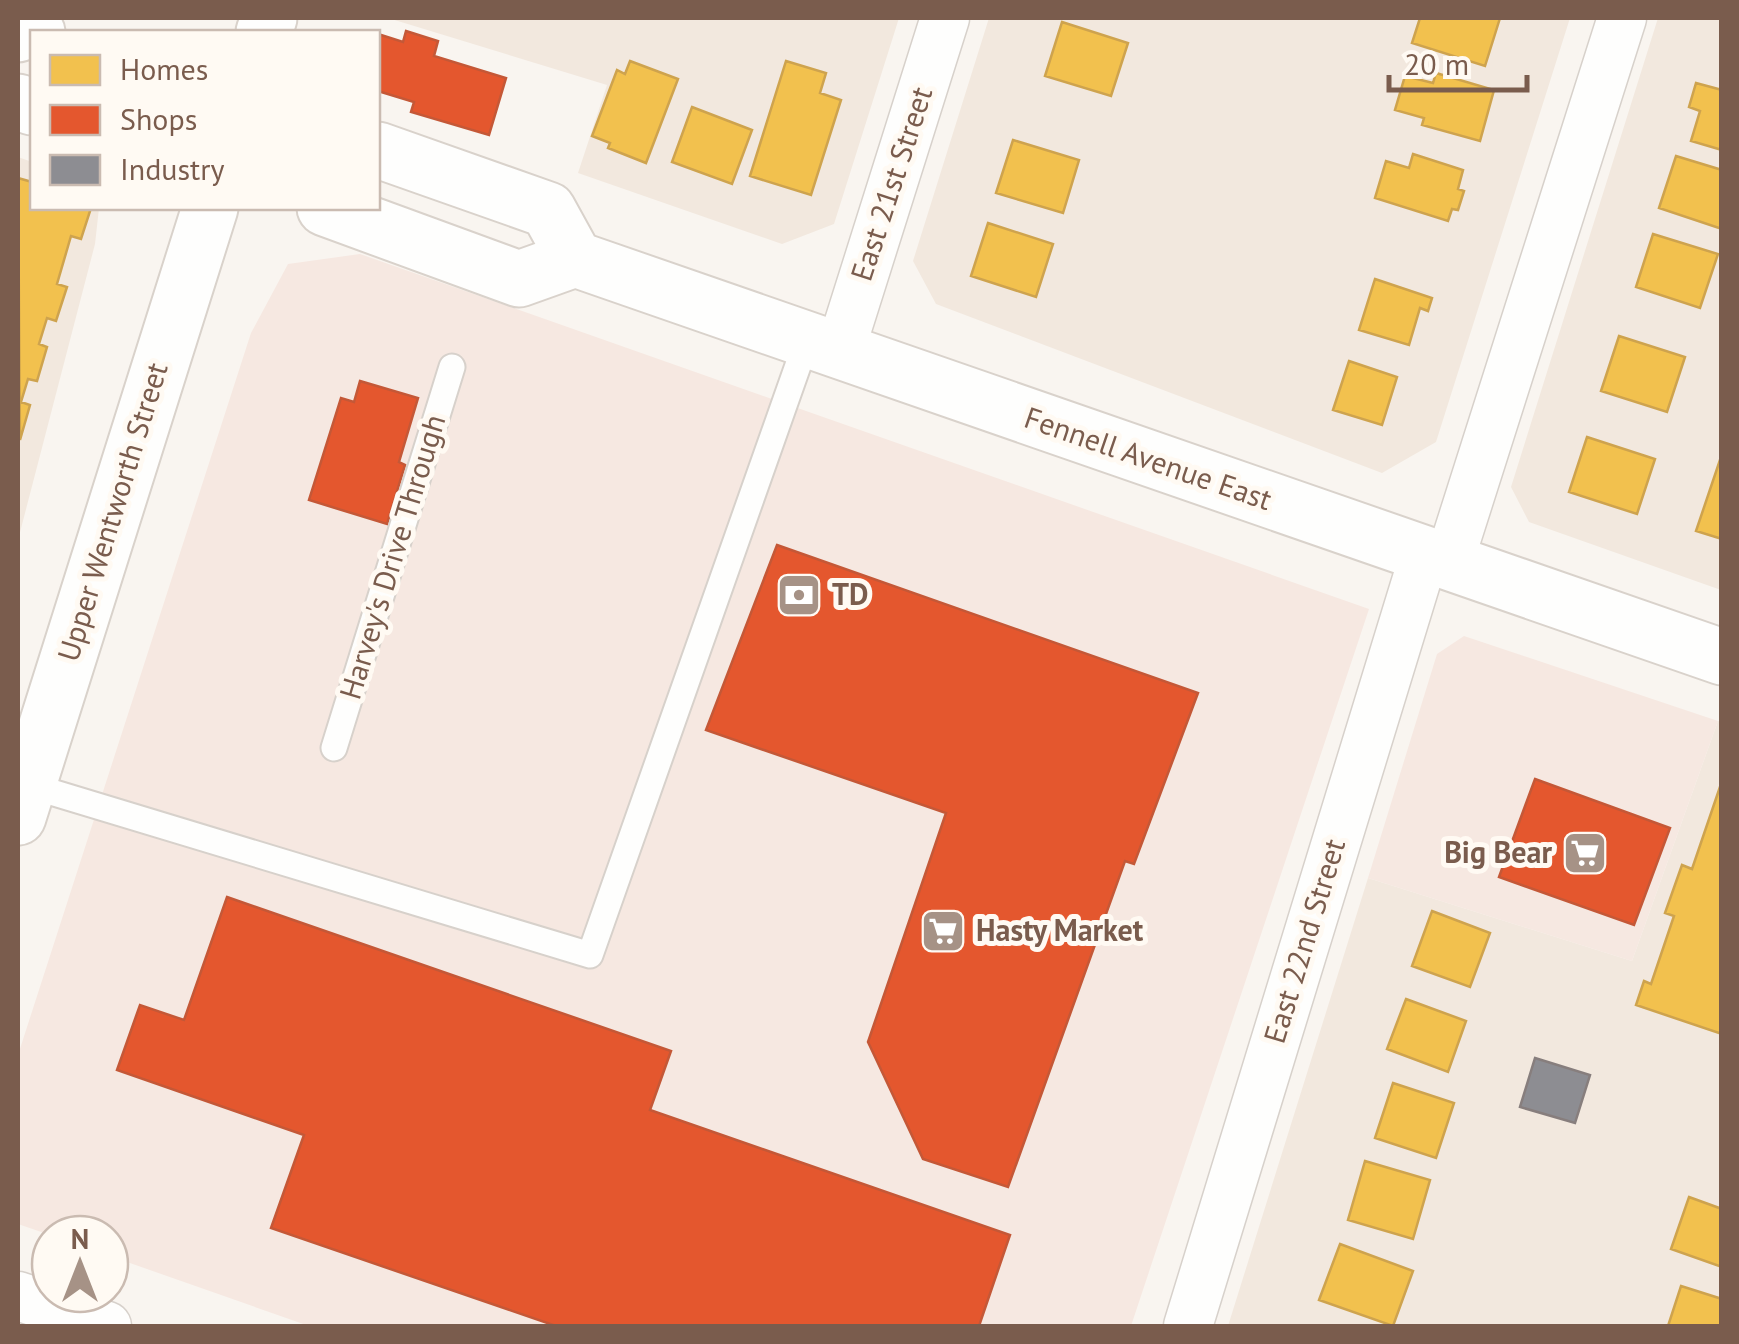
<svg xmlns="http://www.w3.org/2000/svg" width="1739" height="1344" viewBox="0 0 1739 1344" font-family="'PT Sans',sans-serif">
  <rect width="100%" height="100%" fill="#f9f5f0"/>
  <path fill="#f2e8de" d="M388,18H899L834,224L782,244L578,173L607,85Z
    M989,18H1570L1436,442L1382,473L936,304L913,261Z
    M1658,18H1721V590L1529,522L1511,487Z
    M18,157L32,162V208H99L95,244L18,540Z
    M1718,721L1721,722V1326H1228L1368,878L1632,961Z"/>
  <path fill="#f6e8e1" d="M360,254L1369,609L1131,1326H309L110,1256V1234L50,1235L18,1224V1055L251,333L288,264Z
    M1464,636L1718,721L1632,961L1368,878L1437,654Z"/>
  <path fill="#f2c14e" stroke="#cea34e" stroke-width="2.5" d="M1420,18H1500L1485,66L1412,43Z
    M1062,22L1128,43L1111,96L1045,76Z
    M630,61L678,79L646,163L608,148L610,143L592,136L617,70L625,74Z
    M786,61L826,73L820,93L841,100L811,195L750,176Z
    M1436,73L1494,90L1480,141L1422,125L1424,118L1395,110L1405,76L1433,83Z
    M1696,83L1722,90V150L1691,141L1700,111L1689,107Z
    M692,107L752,130L732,184L672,162Z
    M1013,140L1079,160L1063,213L996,193Z
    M1413,154L1463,170L1458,189L1464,191L1458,210L1452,209L1448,221L1375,198L1386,161L1409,168Z
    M1676,156L1722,170V229L1659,208Z
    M18,178L32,182V208H91L81,239L71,236L57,284L67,287L56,321L47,318L39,344L47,347L37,381L28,379L21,402L30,405L20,440Z
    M988,223L1053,244L1036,297L971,276Z
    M1653,234L1718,254L1700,308L1636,287Z
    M1375,279L1432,298L1428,311L1420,308L1409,345L1359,330Z
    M1619,336L1685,357L1667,412L1601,391Z
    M1349,361L1397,377L1382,425L1333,410Z
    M1587,437L1655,459L1637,514L1569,492Z
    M1722,454V539L1696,531Z
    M1722,781V1034L1636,1005L1644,981L1651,984L1674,916L1665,913L1682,865L1692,869Z
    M1432,911L1490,933L1470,987L1412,966Z
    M1406,999L1466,1021L1448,1072L1387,1049Z
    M1393,1083L1454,1103L1436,1158L1375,1138Z
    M1365,1161L1430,1180L1413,1239L1348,1220Z
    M1689,1197L1722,1209V1267L1671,1249Z
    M1340,1244L1413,1271L1393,1326L1319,1300Z
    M1681,1286L1722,1299V1326H1668Z"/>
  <path fill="#e4572e" stroke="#c45837" stroke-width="2.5" d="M406,31L438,41L434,56L506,78L489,135L411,112L414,102L378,91V34L403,42Z
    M360,381L418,398L399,462L405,465L387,524L309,500L341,398L354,402Z
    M777,545L1198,693L1134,864L1125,861L1008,1187L923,1159L868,1042L946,813L706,730Z
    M1535,779L1670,828L1634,925L1499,877Z
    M227,897L671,1051L650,1110L1010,1235L979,1326H556L271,1228L304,1135L117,1070L140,1005L184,1020Z"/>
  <path fill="#8d8d92" stroke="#877e7d" stroke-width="2.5" d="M1535,1058L1590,1075L1575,1123L1520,1107Z"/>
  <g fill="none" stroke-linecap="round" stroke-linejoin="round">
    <g stroke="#d7d1cb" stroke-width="29">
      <path id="service" d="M334,748L452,367
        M28,785L590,955L807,340"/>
    </g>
    <g stroke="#d7d1cb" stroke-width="51">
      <path id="minor" d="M840,351L945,18
        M1449,562L1622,18
        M18,1296L107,1326
        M1188,1326L1424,556"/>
    </g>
    <g stroke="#d9d2cb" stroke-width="59">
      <path id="secondary" d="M264,32L269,18
        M18,34L30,30L37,32
        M18,102L32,107
        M378,150L548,210L575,259
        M325,208L519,279L575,259L1722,657
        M18,817L210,208"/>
    </g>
    <use href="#service" stroke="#fefefd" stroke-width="25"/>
    <use href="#minor" stroke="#fefefd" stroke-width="48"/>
    <use href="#secondary" stroke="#fefefd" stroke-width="55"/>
  </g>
  <defs>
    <g id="bank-square" transform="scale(2.25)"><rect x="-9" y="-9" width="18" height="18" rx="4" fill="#a69286" stroke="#fffaf3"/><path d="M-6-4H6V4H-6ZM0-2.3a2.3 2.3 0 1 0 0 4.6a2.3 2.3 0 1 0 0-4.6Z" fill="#fff"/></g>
    <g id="supermarket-square" transform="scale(2.25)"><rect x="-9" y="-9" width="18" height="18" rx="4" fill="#a69286" stroke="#fffaf3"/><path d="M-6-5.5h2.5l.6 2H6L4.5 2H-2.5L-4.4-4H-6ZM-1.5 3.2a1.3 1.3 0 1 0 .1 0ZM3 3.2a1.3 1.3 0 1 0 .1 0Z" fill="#fff"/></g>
  </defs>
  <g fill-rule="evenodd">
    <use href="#bank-square" x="799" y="595"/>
    <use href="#supermarket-square" x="1585" y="853"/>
    <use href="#supermarket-square" x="943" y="931"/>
  </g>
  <g text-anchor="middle" stroke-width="10" stroke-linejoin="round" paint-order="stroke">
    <g font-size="30" fill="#7a5c4d" stroke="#fffaf3">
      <text transform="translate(892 184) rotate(-72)" y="10">East 21st Street</text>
      <text transform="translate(1148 459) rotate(19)" y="10">Fennell Avenue East</text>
      <text transform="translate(113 512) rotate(-73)" y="10">Upper Wentworth Street</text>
      <text transform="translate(393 557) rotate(-73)" y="10">Harvey's Drive Through</text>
      <text transform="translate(1305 941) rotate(-73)" y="10">East 22nd Street</text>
    </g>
    <g font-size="30" font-weight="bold" fill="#7a5c4d" stroke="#fffaf3" text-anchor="start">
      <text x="832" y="605">TD</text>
      <text x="1552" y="863" text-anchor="end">Big Bear</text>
      <text x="976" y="941">Hasty Market</text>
    </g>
  </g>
  <rect width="1739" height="1344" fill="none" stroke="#7a5c4d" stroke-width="40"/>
  <rect x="30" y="30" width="350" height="180" fill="#fffaf3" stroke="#cabbb1" stroke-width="2.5"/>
  <rect x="50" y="55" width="50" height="30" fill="#f2c14e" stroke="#cabbb1" stroke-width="2.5"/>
  <text x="120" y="80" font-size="30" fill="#7a5c4d">Homes</text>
  <rect x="50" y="105" width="50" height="30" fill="#e4572e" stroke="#cabbb1" stroke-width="2.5"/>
  <text x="120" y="130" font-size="30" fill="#7a5c4d">Shops</text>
  <rect x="50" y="155" width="50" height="30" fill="#8d8d92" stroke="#cabbb1" stroke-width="2.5"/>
  <text x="120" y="180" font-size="30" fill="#7a5c4d">Industry</text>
  <g transform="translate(80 1264)"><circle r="48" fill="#fffaf3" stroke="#cabbb1" stroke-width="2.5"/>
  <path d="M0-8L18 38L0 25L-18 38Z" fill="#a69286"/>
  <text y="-15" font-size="28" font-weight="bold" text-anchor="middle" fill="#7a5c4d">N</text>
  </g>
  <path d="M1389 75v15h138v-15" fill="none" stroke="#7a5c4d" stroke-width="5"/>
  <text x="1404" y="75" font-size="30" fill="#7a5c4d" stroke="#fffaf3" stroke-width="8" paint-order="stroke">20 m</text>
</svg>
